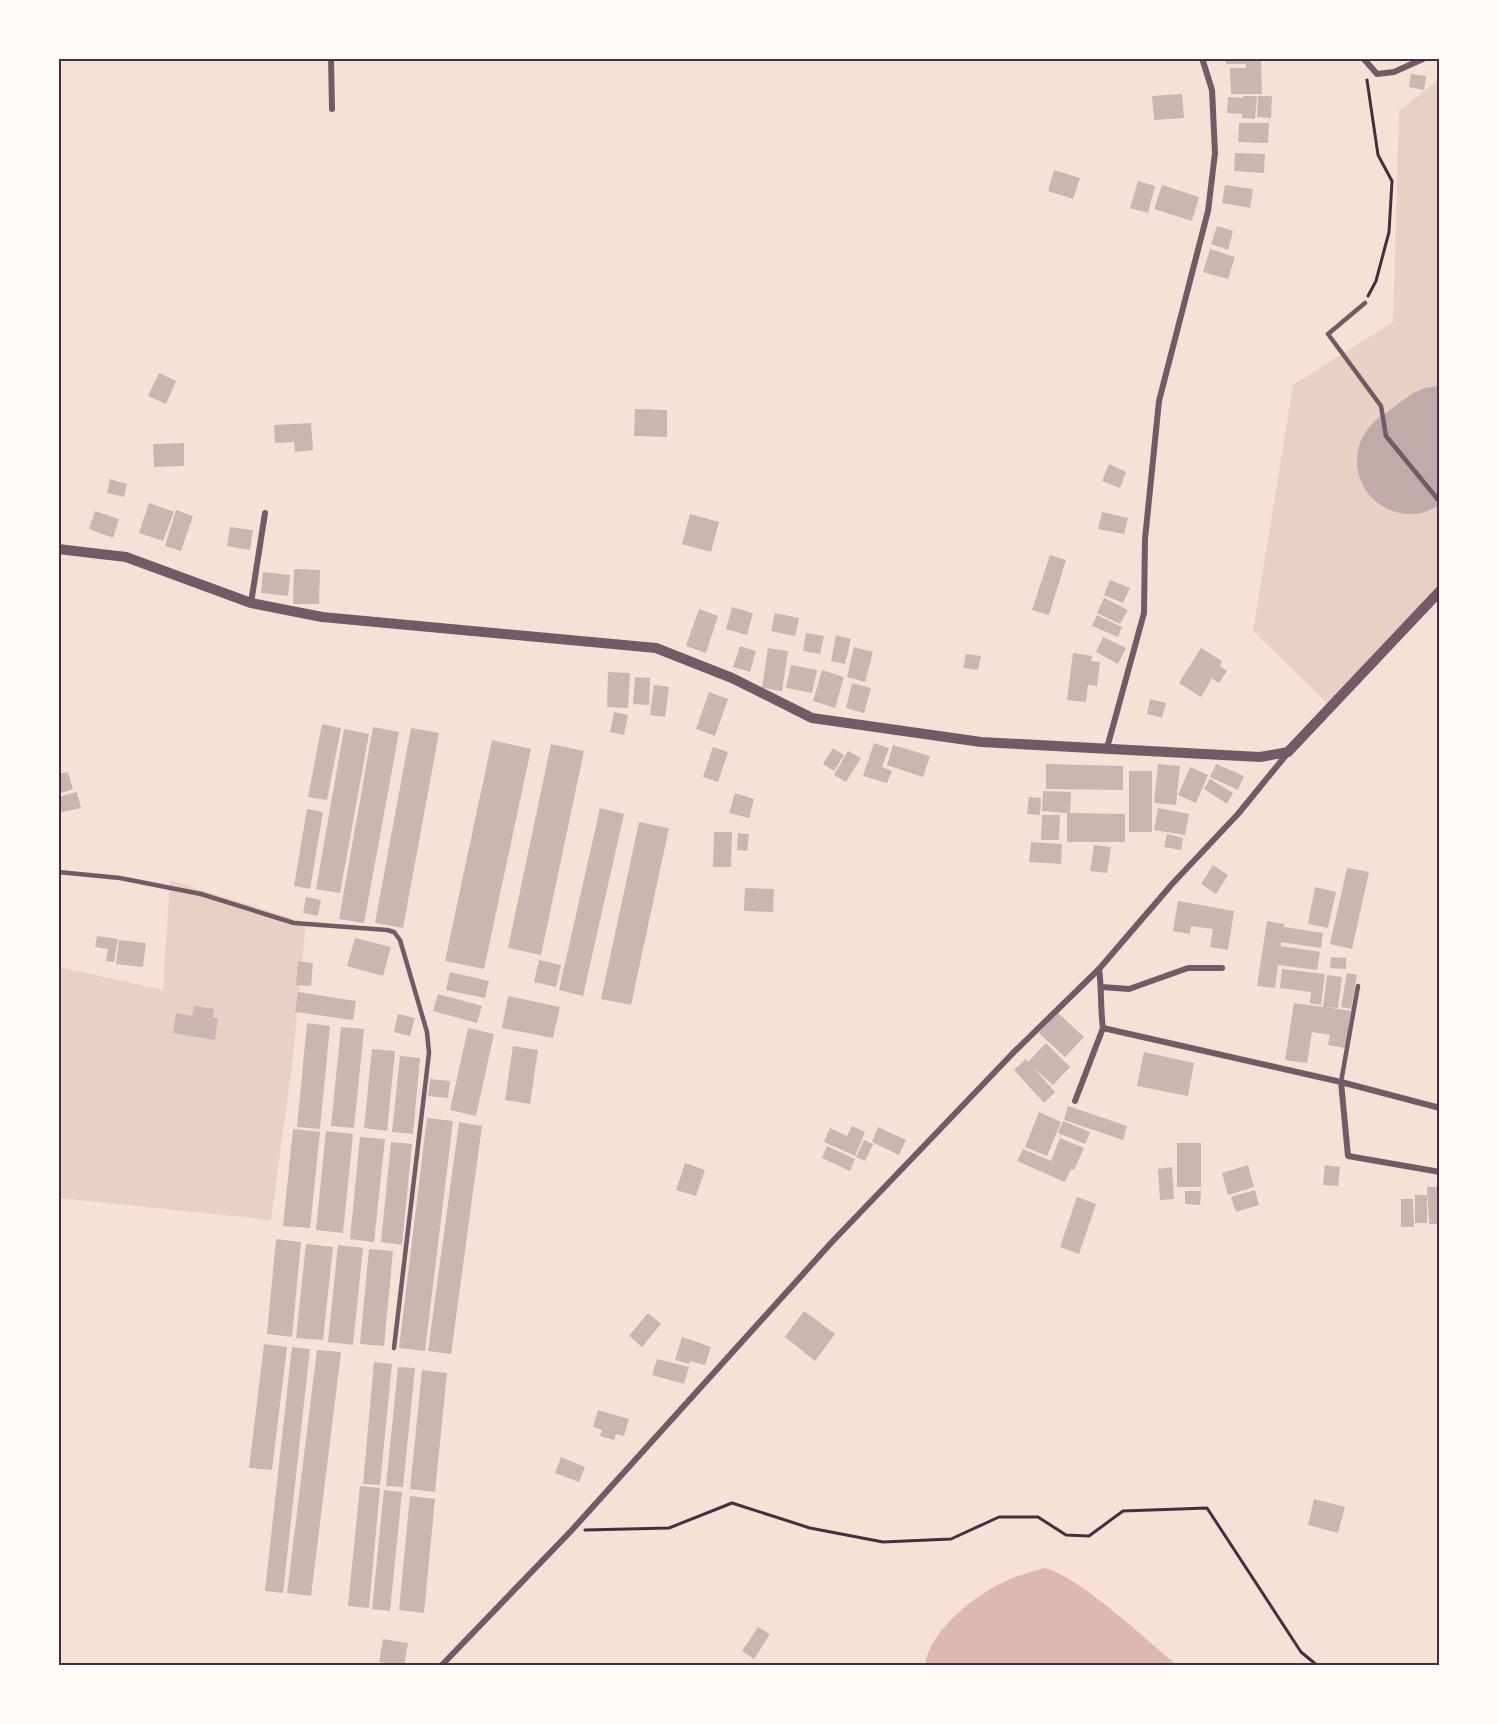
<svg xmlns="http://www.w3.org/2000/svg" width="1498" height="1724" viewBox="0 0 1498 1724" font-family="'Titillium Web',sans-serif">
  <rect width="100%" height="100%" fill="#f7e1d7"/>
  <path fill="#ebcfc5" d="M1439,79V389L1387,429L1436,496L1439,493V595L1332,708L1253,631L1293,385L1393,322L1399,111Z
    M170,880L306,923L292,1066L271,1220L59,1198V967L163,990Z"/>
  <path fill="#dcb8b0" d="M1044,1568C1078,1575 1147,1641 1177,1665H925C930,1630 976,1594 1008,1580C1019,1575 1032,1572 1044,1568Z"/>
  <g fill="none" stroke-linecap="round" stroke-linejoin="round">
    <path stroke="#c3aaaa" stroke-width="106" d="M1410,461L1440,439"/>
  </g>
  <path fill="#ccb4b1" d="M1226,58H1261L1262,94H1231L1230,68H1246V64H1226Z
    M1411,74L1426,76L1424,90L1409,87Z
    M1182,94L1184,118L1154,120L1152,96Z
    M1243,96H1257L1255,119L1242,118V114L1227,113L1228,97L1243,98Z
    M1258,96H1272L1271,118L1257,117Z
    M1239,123H1269L1268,143L1238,142Z
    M1235,153L1265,154L1264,173L1234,171Z
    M1054,170L1080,178L1073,199L1048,191Z
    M1138,181L1155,186L1148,213L1130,208Z
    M1162,185L1199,197L1192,221L1154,209Z
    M1225,185L1253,189L1250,208L1222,203Z
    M1217,226L1233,231L1228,250L1211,244Z
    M1210,249L1235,257L1228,279L1203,272Z
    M159,373L176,381L166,404L148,396Z
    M635,409L667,410V437L634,436Z
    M311,423L313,450L295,452L294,442L275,443L274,425Z
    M184,443V466L154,467L153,444Z
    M1109,464L1126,472L1120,488L1102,481Z
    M110,479L127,484L124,497L107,493Z
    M149,503L174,512L163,541L139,533Z
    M176,510L193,516L181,551L165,546Z
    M95,511L119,519L113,538L89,529Z
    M1102,512L1128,518L1124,534L1098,529Z
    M690,514L719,522L711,552L682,544Z
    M230,527L253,530L250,550L227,546Z
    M1050,555L1066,560L1049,615L1032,610Z
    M294,569L320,570L319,604H293Z
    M263,572L290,575L288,596L261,593Z
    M1110,580L1130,588L1123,603L1104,595Z
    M1104,598L1128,610L1120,624L1097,613Z
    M732,607L753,613L747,635L726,629Z
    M699,609L718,616L706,653L686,646Z
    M775,613L799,618L795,636L771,631Z
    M1097,615L1122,627L1118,637L1092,626Z
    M806,633L824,636L820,654L803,651Z
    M836,635L851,639L845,664L831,661Z
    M1103,637L1126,648L1118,664L1096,652Z
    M740,646L756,651L750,672L733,667Z
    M854,647L873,652L865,682L847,677Z
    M768,648L788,651L782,691L762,688Z
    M1201,648L1222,661L1220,666L1227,671L1219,683L1212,678L1201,697L1179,683Z
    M1073,653L1092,656L1091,661L1100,662L1097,686L1088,685L1086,702L1067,700Z
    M966,654L981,656L978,670L963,668Z
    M791,665L817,670L812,693L786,688Z
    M822,670L844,677L835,708L813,701Z
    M608,672L630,673L628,708L607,707Z
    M635,677L650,678L649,705L633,704Z
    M852,683L871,688L864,713L846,708Z
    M654,685L669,687L665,717L650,715Z
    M709,692L728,699L715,736L696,729Z
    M1150,699L1166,703L1162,718L1147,714Z
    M614,712L628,715L624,735L610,732Z
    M322,724L341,728L327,800L308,797Z
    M373,727L399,732L364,923L339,919Z
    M411,728L439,733L403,928L375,923Z
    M344,729L369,734L340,893L316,889Z
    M492,740L531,749L484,969L445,961Z
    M874,743L889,748L882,767L892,771L887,783L863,776Z
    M551,744L584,751L541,955L508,948Z
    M893,745L930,756L923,777L887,765Z
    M713,747L728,752L718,782L703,777Z
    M833,748L844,755L834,771L823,764Z
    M848,751L861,758L846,782L834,775Z
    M1046,764L1123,766V790L1046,789Z
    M1158,764L1180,766L1176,805L1154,803Z
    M1216,764L1244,776L1238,790L1210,777Z
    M1190,767L1208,775L1196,803L1178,795Z
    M1129,771H1152V832H1129Z
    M68,772L73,789L58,794V774Z
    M1210,779L1233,793L1227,804L1204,789Z
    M1043,791L1071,792L1070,813L1125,814V842H1067V813L1042,811Z
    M77,792L81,808L58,813V797Z
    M735,793L754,799L749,818L729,813Z
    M1029,797L1041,798L1040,815L1027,814Z
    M600,808L624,814L583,996L559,990Z
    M1158,808L1189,814L1185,835L1154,830Z
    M307,809L323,812L310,889L294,886Z
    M1042,815H1060L1059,840H1041Z
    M639,822L669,828L631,1005L601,999Z
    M714,832H732L731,867H713Z
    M738,833L749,834L747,851L737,850Z
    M1167,834L1183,838L1181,850L1164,847Z
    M1031,842L1062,844L1061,864L1029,862Z
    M1094,845L1111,847L1107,873L1090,871Z
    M1213,865L1228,875L1216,894L1201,884Z
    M1347,868L1369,872L1352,949L1330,944Z
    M1315,887L1336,892L1328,928L1308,924Z
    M745,888L774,889L773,912L744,911Z
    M306,897L321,900L318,916L303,913Z
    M1178,901L1234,911L1228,950L1210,947L1213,929L1191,926L1190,934L1173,931Z
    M1267,921L1284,924V927L1323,933L1321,948L1281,942V946L1320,952L1317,970L1278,965L1275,988L1257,986Z
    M97,936L118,939L114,962L106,961L108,949L95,947Z
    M355,938L391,947L383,976L347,966Z
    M119,940L146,943L143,967L116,964Z
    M1331,957L1346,958V969L1330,968Z
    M539,960L561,965L556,987L534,982Z
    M298,961L313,963L311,986L296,985Z
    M1282,969L1325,974L1321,1005L1310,1003L1311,992L1280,988Z
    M450,972L489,981L485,998L446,990Z
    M1347,973L1357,975L1351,1009L1341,1007Z
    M1327,975L1342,977L1338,1008L1326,1007L1351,1011L1345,1048L1328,1045L1330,1035L1312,1032L1307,1063L1285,1060L1294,1003L1323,1007Z
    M298,992L356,1001L353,1020L295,1012Z
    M438,994L482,1006L477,1023L433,1011Z
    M508,996L560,1007L553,1038L502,1028Z
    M194,1006L214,1009L213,1018L218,1019L215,1040L173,1033L176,1013L192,1016Z
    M1058,1013L1084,1037L1065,1057L1039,1033Z
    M398,1014L415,1018L410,1036L394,1032Z
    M307,1023L330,1026L320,1129L297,1127Z
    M341,1027L364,1029L354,1128L331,1126Z
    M468,1028L494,1034L476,1116L450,1110Z
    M1046,1043L1070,1067L1053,1085L1033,1067L1055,1092L1044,1103L1014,1070L1026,1059L1028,1062Z
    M513,1046L538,1050L530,1104L505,1100Z
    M372,1049L395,1051L387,1131L364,1128Z
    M1144,1052L1194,1063L1188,1096L1137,1086Z
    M400,1056L420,1058L413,1134L392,1132Z
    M430,1079L450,1081L448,1098L428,1096Z
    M1068,1106L1127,1126L1123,1140L1064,1120Z
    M1039,1112L1061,1122L1047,1156L1025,1147Z
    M427,1118L453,1121L425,1351L399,1348Z
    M1063,1121L1090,1132L1085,1144L1058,1133Z
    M459,1122L482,1126L451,1354L428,1351Z
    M852,1126L865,1132L855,1156L824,1142L830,1128L847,1136Z
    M878,1127L906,1140L899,1155L872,1142Z
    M293,1129L320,1132L310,1228L283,1226Z
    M326,1131L353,1134L343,1233L316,1230Z
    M360,1137L385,1139L374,1242L350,1239Z
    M1060,1138L1084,1148L1074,1170L1071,1169L1065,1182L1017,1161L1023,1149L1051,1161Z
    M864,1140L873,1144L865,1161L856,1157Z
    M391,1142L412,1144L402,1245L381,1242Z
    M1177,1143H1201V1187H1177Z
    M827,1146L855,1159L850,1171L822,1158Z
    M685,1163L705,1170L696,1196L676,1190Z
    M1248,1165L1254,1187L1228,1195L1222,1173Z
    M1325,1165L1340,1167L1338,1186L1323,1185Z
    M1172,1167L1174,1199L1160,1200L1158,1169Z
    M1427,1187H1440V1224H1429Z
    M1255,1190L1259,1205L1236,1212L1231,1197Z
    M1185,1191H1201L1200,1205L1185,1204Z
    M1415,1195H1427V1223H1415Z
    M1077,1197L1096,1204L1079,1254L1060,1247Z
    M1401,1199H1413L1414,1227H1401Z
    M276,1239L301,1242L292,1337L267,1334Z
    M306,1244L333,1247L323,1340L296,1338Z
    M338,1245L363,1248L353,1345L328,1342Z
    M369,1249L393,1251L384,1346L360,1344Z
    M804,1311L835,1334L815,1361L785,1337Z
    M648,1313L661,1324L642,1347L629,1336Z
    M682,1337L711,1347L705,1365L690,1361L689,1364L675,1360Z
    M264,1344L287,1347L272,1470L249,1468Z
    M292,1347L310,1349L283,1593L265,1591Z
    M317,1350L341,1352L311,1596L287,1593Z
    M657,1359L689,1367L684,1384L652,1375Z
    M374,1362L392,1364L380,1485L363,1484Z
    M398,1367L415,1368L403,1487L386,1486Z
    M422,1370L447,1373L435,1492L410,1489Z
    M598,1410L629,1419L624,1436L616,1434L614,1440L600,1436L602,1430L593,1427Z
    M561,1457L585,1467L579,1482L555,1473Z
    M360,1486L380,1488L369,1608L348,1606Z
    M384,1490L402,1492L390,1611L372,1609Z
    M410,1496L435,1499L424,1613L399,1610Z
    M1314,1499L1345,1507L1338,1533L1308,1525Z
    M758,1627L770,1634L754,1659L742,1651Z
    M383,1639L408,1643L404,1666L379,1662Z"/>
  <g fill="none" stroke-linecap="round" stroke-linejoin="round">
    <path stroke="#4a2c40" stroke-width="3" d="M1367,80L1378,155L1392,181L1389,232L1376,281L1368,296
      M585,1530L669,1528L732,1503L810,1528L883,1542L951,1539L999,1517H1038L1066,1535L1089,1536L1123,1511L1207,1508L1301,1652L1318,1666"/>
    <path stroke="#755966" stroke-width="4.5" d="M1365,303L1328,334L1381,406L1386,436L1440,502
      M58,872L120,878L201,894L294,923L387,930L394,932L400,940L427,1032L429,1053L394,1348
      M1341,1082L1358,986"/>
    <path stroke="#755966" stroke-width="6" d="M331,58L332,109
      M1363,58L1377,74L1394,72L1425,58
      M251,603L265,513
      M1107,748L1144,613L1145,539L1159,401L1208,211L1215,153L1212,90L1202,58
      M1099,969C1102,989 1100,1008 1103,1028L1341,1082L1440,1108
      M1102,987L1129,989L1188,968H1222
      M1341,1082L1348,1156L1440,1172
      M1075,1101L1103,1028
      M441,1666L571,1531L831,1243L1013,1053L1099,969L1173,883L1238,814L1287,754"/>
    <path stroke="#755966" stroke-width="10" d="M58,549L126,557L251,603L322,617L656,648L732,678L812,718L981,742L1260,757L1288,752L1440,591"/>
  </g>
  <rect width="1498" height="1724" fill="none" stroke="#fffaf5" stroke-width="120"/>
  <rect x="60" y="60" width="1378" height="1604" fill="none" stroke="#4a2c40" stroke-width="2"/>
</svg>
